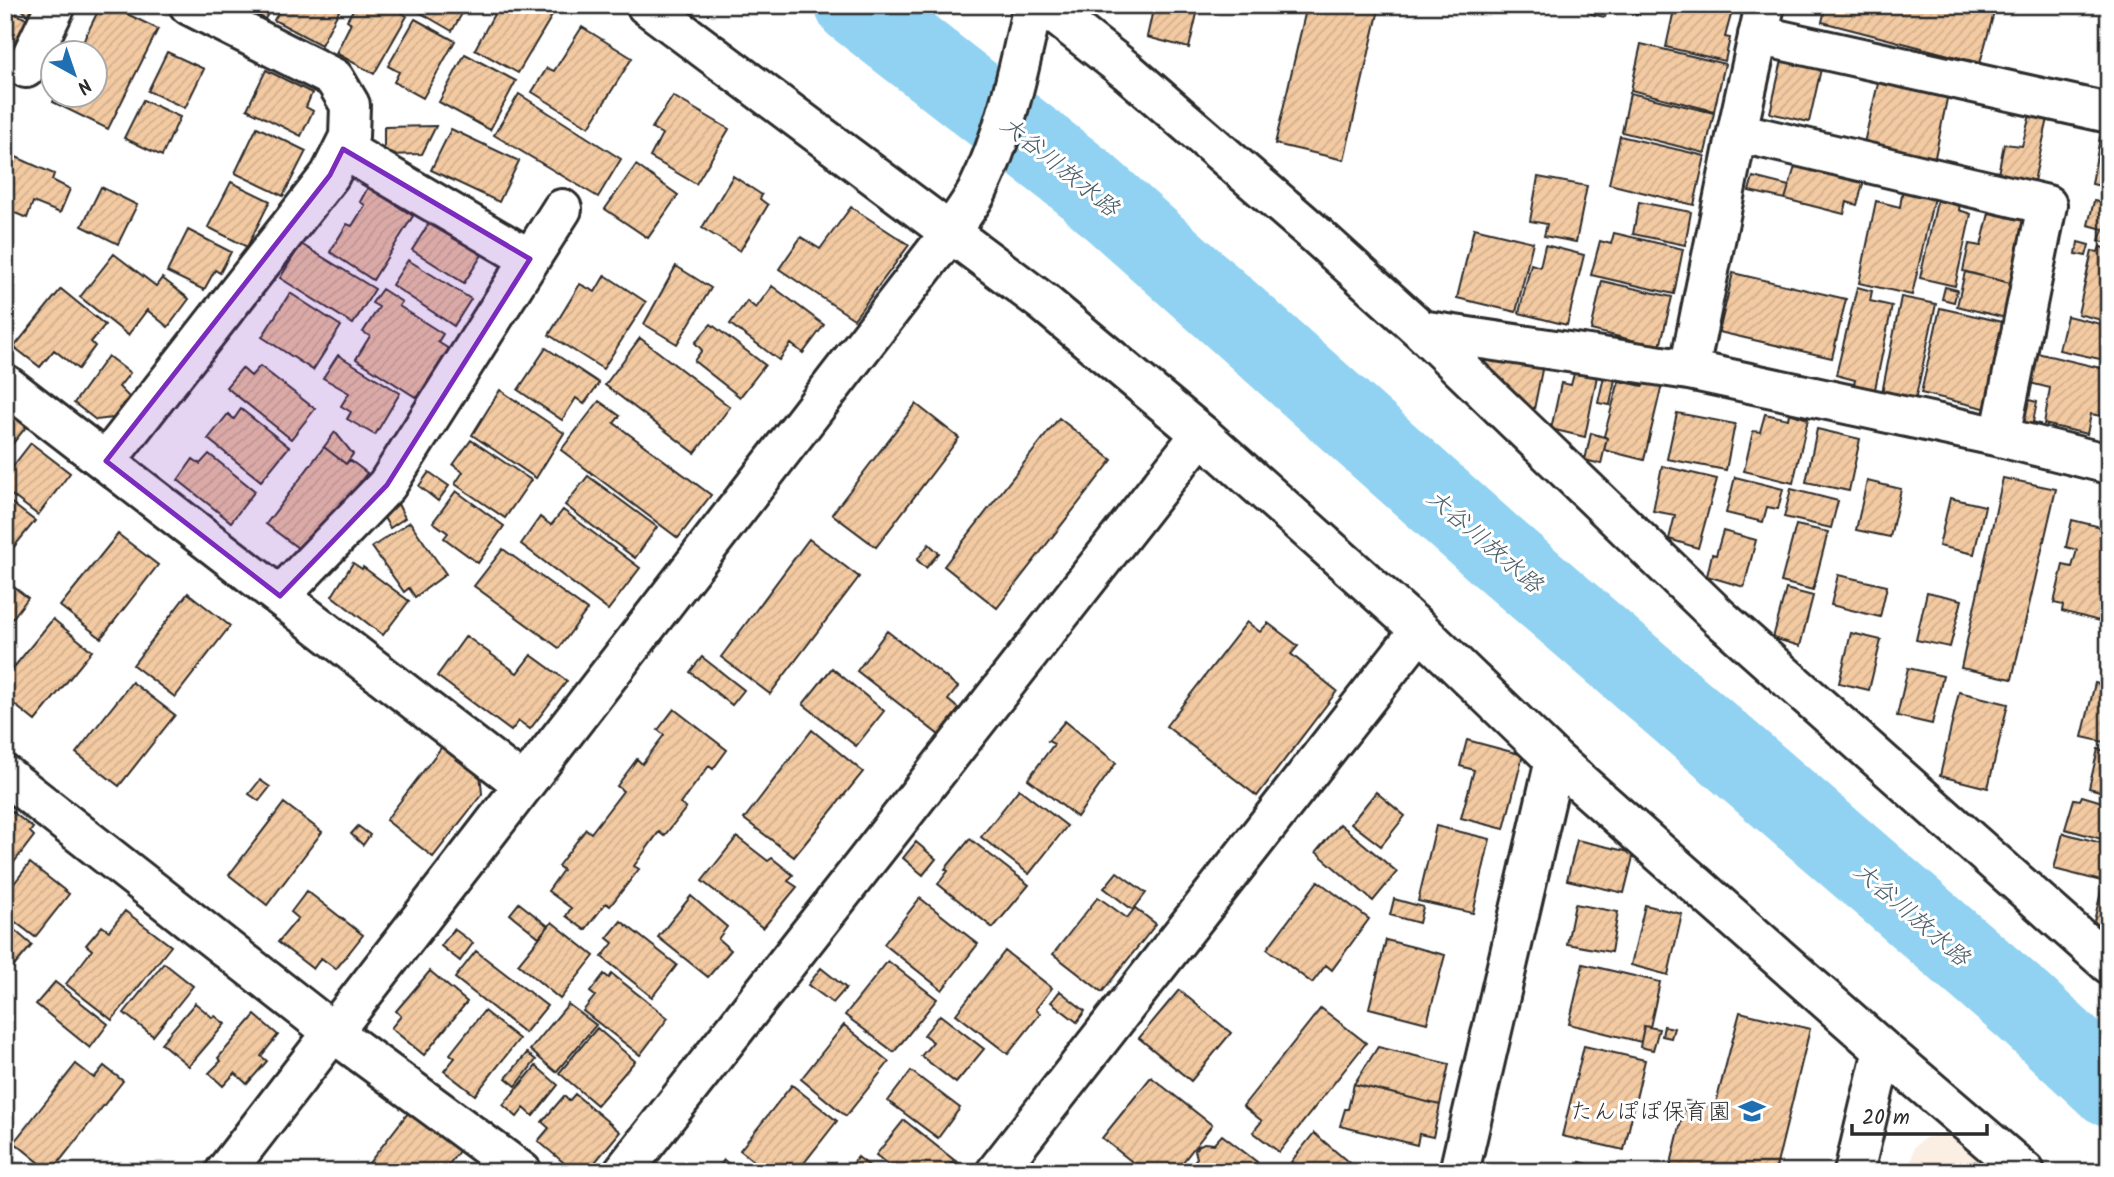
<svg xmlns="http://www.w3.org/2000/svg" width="2114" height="1177" viewBox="0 0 2114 1177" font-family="Kalam,'Klee One',sans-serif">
  <defs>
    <pattern id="building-hatch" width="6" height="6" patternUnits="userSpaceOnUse" patternTransform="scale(1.75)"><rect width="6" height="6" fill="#f3caa2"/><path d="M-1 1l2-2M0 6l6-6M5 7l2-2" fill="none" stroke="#d0ae8c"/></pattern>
  </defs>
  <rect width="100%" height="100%" fill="#fff"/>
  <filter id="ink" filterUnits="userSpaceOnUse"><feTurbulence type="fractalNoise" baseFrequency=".0143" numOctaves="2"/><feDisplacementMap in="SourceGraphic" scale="14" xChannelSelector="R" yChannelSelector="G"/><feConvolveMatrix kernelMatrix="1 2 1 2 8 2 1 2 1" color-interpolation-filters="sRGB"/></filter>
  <g filter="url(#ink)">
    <path fill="#fbefe3" d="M1939,1134L1961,1136L2001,1172H1909L1914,1147L1925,1138Z"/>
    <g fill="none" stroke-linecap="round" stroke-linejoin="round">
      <path stroke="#91d2f2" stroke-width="80" d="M855,5L1082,181L1494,549L2024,1007L2109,1086"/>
    </g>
    <path fill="url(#building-hatch)" stroke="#2b2b2b" stroke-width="2" d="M17,5H38L28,15Z
      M101,5H109L158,29L108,129L53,102L57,94H94V52H78Z
      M241,5H273L265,19Z
      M342,5L321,45L274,20L283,5Z
      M356,5H388L407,16L374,74L336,53L351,23L347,20Z
      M407,5H467L452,31Z
      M499,5H550L556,9L518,73L475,49Z
      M1154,5H1199L1189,48L1147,37Z
      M1307,5H1380L1344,160L1275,144Z
      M1602,5H1641L1639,14Z
      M1675,5H1724V8L1732,11L1725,37L1730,38L1725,61L1666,47Z
      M1826,5H1982L1995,9L1980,63L1822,22Z
      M1593,6L1607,10L1605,17L1591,14Z
      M5,9L29,20L6,69L5,68Z
      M415,19L455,41L423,98L394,82L399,72L388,66Z
      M582,27L632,58L589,127L532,92L547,68L554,71Z
      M1641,44L1725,64L1714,111L1631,90Z
      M167,52L204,69L185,108L148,91Z
      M465,54L516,81L490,130L439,102Z
      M1782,60L1821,69L1809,122L1770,113Z
      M266,70L312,93L306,107L313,111L301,136L247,109Z
      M1879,79L1948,94L1935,157L1864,143Z
      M1630,93L1714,113L1705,153L1622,132Z
      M519,94L621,159L598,197L494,135Z
      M673,96L729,129L696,184L650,157L662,134L652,128Z
      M143,100L180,117L162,156L124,138Z
      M2031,111L2049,114L2034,181L1998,174L2004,144L2022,146Z
      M436,126L422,154L384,155V127Z
      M257,127L306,151L283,196L235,173Z
      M451,129L519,161L499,202L431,170Z
      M1620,136L1705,156L1694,205L1609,184Z
      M2100,137L2109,139V188L2092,184Z
      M5,152L54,174L52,180L70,189L60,213L33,202L27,218L5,209Z
      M1797,160L1865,177L1857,205L1847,202L1844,214L1785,199Z
      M636,165L678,195L648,238L605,209Z
      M733,176L762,195L760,199L768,205L740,251L702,228Z
      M1538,177L1587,186L1576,242L1544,236L1547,224L1530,221Z
      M1753,177L1789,186L1785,199L1749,191Z
      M231,182L270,201L247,247L208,227Z
      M101,187L137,205L118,244L82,226Z
      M368,187L413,216L373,280L330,252L347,224L352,226L365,205L360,202Z
      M1903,188L1934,197L1912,295L1859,283L1876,201L1900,207Z
      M1938,197L1960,202L1959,210L1971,214L1955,286L1920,278Z
      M2094,201L2109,204V243L2099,241L2103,229L2088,225Z
      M1639,202L1691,212L1685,245L1633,234Z
      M1991,205L2029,212L2014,284L1963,271L1969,244L1981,246Z
      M851,207L909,245L854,319L779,269L801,237L820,249Z
      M435,214L487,247L464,283L412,250Z
      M1474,228L1533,242L1516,312L1457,298Z
      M188,230L231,252L220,273L215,270L204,290L167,272Z
      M1614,233L1683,249L1674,294L1591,275L1600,241L1611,244Z
      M2078,242L2089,245L2086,256L2076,254Z
      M301,244L375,289L353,324L280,278Z
      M1545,245L1584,255L1567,325L1519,313L1531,264L1540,267Z
      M2100,247L2109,249V322L2078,314L2092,251L2098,252Z
      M114,254L156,286L162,278L189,299L168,327L147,310L128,335L80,297Z
      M408,260L471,299L454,326L392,285Z
      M676,266L711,288L677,344L644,324Z
      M1965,272L2014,284L2006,318L1957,306Z
      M1733,273L1846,299L1832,358L1719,332Z
      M605,275L646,302L603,369L549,335L580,284L595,292Z
      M1602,281L1672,297L1660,347L1591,330Z
      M772,286L824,325L803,353L791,344L779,360L730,324L747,301L756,308Z
      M1857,287L1872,291L1870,301L1892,306L1874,394L1853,389L1855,380L1836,375Z
      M1945,287L1957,290L1954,302L1942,299Z
      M61,289L105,325L91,342L95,346L78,369L54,350L40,367L14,347Z
      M382,289L402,302L399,306L443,334L438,342L449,349L417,398L356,359L370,336L363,332L379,307L372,303Z
      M290,293L341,326L313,370L262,337Z
      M1901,297L1936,304L1915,401L1882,393Z
      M1940,308L2007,323L1988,409L1921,393Z
      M2067,316L2109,326V361L2059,350Z
      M711,324L765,365L740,397L694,361L702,350L695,343Z
      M640,338L730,407L695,453L605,385Z
      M1477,341L1545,355L1532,419L1471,364Z
      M546,348L599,383L584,404L576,398L562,420L518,390Z
      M2037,353L2109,370V398H2106L2101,416L2091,414L2087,434L2044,424L2050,388L2030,383Z
      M338,355L400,393L375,435L347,419L351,412L341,406L349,393L323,378Z
      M108,356L130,373L119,387L129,397L113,418L96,420L74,403Z
      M260,366L315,409L291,439L226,387L242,368L251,376Z
      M1576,366L1598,371L1585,437L1551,429L1561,383L1571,385Z
      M1605,372L1616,374L1610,405L1598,403Z
      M1645,380L1662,384L1644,460L1604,450L1607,438L1604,436L1619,381L1643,386Z
      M500,390L564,433L536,478L472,435Z
      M2025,399L2037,402L2033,422L2040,424L2039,430L2018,425Z
      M599,401L620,416L614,423L711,495L678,538L561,450Z
      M916,404L959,438L876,547L832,514Z
      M241,409L289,447L261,481L208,439L228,414L234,419Z
      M5,410L27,426L5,453Z
      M1677,413L1735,424L1726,470L1667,459Z
      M1789,413L1808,419L1793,483L1744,471L1753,431L1760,432L1765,414L1788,419Z
      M1059,418L1112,460L997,608L944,566Z
      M1817,429L1860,439L1849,491L1806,482Z
      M335,432L353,454L346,464L324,447Z
      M1591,433L1607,438L1601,464L1585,460Z
      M471,440L531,480L505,518L455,484L463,472L453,465Z
      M31,443L70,473L38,515L5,490V466L10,470Z
      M324,447L346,464L350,460L367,473L306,554L266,524Z
      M209,454L255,491L231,522L178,480L193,459L200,464Z
      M1662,466L1717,479L1698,548L1669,539L1675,515L1653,511Z
      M429,472L449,486L438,501L419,486Z
      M588,476L657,527L635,558L565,505Z
      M1735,477L1783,489L1778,509L1767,507L1763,522L1726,513Z
      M2003,478L2056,489L2012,679L1961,668Z
      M1867,481L1901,489L1890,537L1856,530Z
      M1791,489L1838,501L1831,528L1784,517Z
      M456,491L504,526L478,563L444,538L448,533L433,522Z
      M5,498L35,521L5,558Z
      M1950,498L1985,506L1974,554L1939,546Z
      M398,504L405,518L390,528L382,514Z
      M563,510L640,568L608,610L521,544L540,517L551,525Z
      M2072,520L2109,529V579L2099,621L2062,611L2063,605L2054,603L2063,565L2072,567L2077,550L2066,547Z
      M410,522L446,574L415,597L409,588L404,592L372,547Z
      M1796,525L1828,532L1813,590L1781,582Z
      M1723,531L1756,540L1744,587L1707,576L1712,554L1716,555Z
      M118,534L158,565L101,638L60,606Z
      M809,539L859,577L770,694L721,657Z
      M929,544L939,553L926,568L917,560Z
      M503,549L587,610L559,648L474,586Z
      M353,563L362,569L363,567L409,601L383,635L332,596Z
      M1838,575L1887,586L1880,617L1831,605Z
      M5,580L28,598L5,628Z
      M1786,589L1813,596L1800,646L1773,638Z
      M1927,592L1962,600L1950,647L1916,640Z
      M188,593L230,626L175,697L133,665Z
      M53,619L92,651L35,721L5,697V678Z
      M1247,622L1260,632L1268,623L1298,646L1291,654L1337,691L1257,796L1166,726Z
      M887,631L958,687L948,700L959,709L939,735L857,671Z
      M1851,633L1881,640L1869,690L1839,683Z
      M466,636L517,673L531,655L567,681L530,729L519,721L511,731L437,676Z
      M702,657L744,690L732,705L690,672Z
      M832,668L884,711L856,746L803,704Z
      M1908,668L1943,676L1932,724L1897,716Z
      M132,682L175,715L119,786L76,753Z
      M2095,683L2109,687V743L2082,737Z
      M1959,692L2008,704L1988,788L1940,776Z
      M674,709L727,750L713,769L709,766L680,804L686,808L664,836L659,832L634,866L639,869L610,906L606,903L585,930L566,916L571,908L548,891L563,870L558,866L586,829L591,833L623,791L617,786L637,759L642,764L664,735L658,730Z
      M1065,721L1116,763L1077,817L1028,779L1054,744L1048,741Z
      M812,730L863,772L794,857L744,819Z
      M1467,740L1523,755L1504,829L1461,818L1474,770L1460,766Z
      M444,744L480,772L482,794L433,857L386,820Z
      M2098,749L2109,752V799L2101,796L2103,792L2089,788Z
      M260,780L270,787L259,801L249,794Z
      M1019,789L1067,826L1029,874L981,837Z
      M1376,792L1405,816L1381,846L1351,823Z
      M2082,796L2109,804V841L2065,829L2074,799L2080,800Z
      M284,803L322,832L267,905L229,875Z
      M5,806L33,828L30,832L34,836L5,874Z
      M1340,824L1397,872L1373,901L1316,852Z
      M358,826L370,835L363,845L351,834Z
      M1436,826L1490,839L1473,913L1418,901Z
      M2063,833L2109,845V883L2054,869Z
      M737,837L768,861L772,858L793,875L788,881L797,887L763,928L702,881Z
      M970,839L1029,885L993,928L938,884L948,871L945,869Z
      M1577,840L1634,853L1624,893L1567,880Z
      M916,842L936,859L923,875L903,858Z
      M30,863L69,894L35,937L5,914V895Z
      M1117,872L1146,893L1133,910L1104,888Z
      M1318,881L1369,919L1332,970L1326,965L1312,983L1267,949Z
      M2102,888L2109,889V935L2094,921Z
      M307,891L363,935L336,969L321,958L313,969L278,942L298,918L291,912Z
      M691,896L727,927L718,939L731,950L708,977L658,937Z
      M1098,897L1127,918L1135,908L1156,924L1102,992L1053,954Z
      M920,898L978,944L942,990L884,944Z
      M1394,899L1423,907L1419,923L1390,915Z
      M519,903L548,926L539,937L510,914Z
      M1575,904L1618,912L1611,952L1567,944Z
      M1645,905L1682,914L1668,975L1631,965Z
      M125,911L171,946L112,1020L66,984L92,950L86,945L102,926L109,931Z
      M621,921L677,965L652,997L602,957L613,943L607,938Z
      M5,922L32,945L5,977Z
      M552,922L594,956L560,999L518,964Z
      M454,929L473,943L460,961L441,946Z
      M1386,940L1445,955L1427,1023L1369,1008Z
      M476,951L547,1006L525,1033L455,978Z
      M1005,951L1052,988L1036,1009L1040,1014L1008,1054L956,1014Z
      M888,961L937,999L894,1052L845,1015Z
      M164,963L193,986L153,1036L124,1013Z
      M1583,964L1660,982L1650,1027L1644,1026L1641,1042L1569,1024Z
      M821,968L846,988L833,1003L808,985Z
      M430,971L467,1002L424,1055L391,1028L401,1016L396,1011Z
      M604,974L609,978L612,974L668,1018L640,1055L583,1011L595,996L590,992Z
      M55,982L108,1024L90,1048L36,1004Z
      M1179,990L1231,1033L1191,1081L1139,1038Z
      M1060,991L1085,1011L1077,1022L1051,1002Z
      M195,1003L213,1018L215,1016L225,1024L189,1066L161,1043Z
      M568,1004L596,1025L556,1072L530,1050Z
      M1321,1008L1366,1043L1279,1152L1253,1132L1262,1121L1243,1106Z
      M484,1011L519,1039L475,1095L444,1071L455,1058L450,1054Z
      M1740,1012L1810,1029L1775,1172H1669L1686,1101L1715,1106Z
      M255,1015L278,1035L261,1056L267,1061L247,1084L235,1073L223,1086L209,1073L221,1061L218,1058Z
      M940,1015L984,1049L956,1083L921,1056L933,1042L924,1035Z
      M844,1025L889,1062L846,1116L801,1079Z
      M1644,1026L1659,1029L1653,1050L1640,1047Z
      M1664,1026L1674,1028L1671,1038L1662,1036Z
      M597,1028L635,1061L597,1105L559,1073Z
      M1584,1046L1645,1060L1624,1150L1562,1136Z
      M1378,1047L1449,1064L1440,1105L1354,1084Z
      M527,1053L536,1060L516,1086L506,1078Z
      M76,1064L94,1078L104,1066L123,1081L51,1172L14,1142Z
      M536,1066L558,1085L533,1116L524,1108L517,1117L503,1105Z
      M911,1071L960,1108L938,1138L888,1101Z
      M1151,1077L1212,1125L1175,1172H1145L1102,1138Z
      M1354,1084L1440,1105L1433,1137L1419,1134L1417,1145L1340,1126L1345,1109H1348Z
      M792,1085L837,1121L797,1172H768L740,1150Z
      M575,1094L620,1132L587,1172H582L573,1165L570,1168L538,1141L549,1128L542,1122L564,1096L569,1101Z
      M408,1113L459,1151L443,1172H362Z
      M904,1120L954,1160L944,1172H897L876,1155Z
      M1314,1133L1360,1172H1303L1291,1162Z
      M1222,1135L1257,1162L1249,1172H1185L1197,1158L1195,1150L1198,1146L1204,1143L1214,1144Z
      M858,1157L877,1172H846Z
      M724,1160L739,1172H715Z
      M956,1161L967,1169L964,1172H948Z
      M1580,1162L1617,1171L1616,1172H1578Z
      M1975,1162L1986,1172H1967Z"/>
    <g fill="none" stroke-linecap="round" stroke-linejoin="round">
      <g stroke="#2b2b2b" stroke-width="44">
        <path id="minor" d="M646,5L1043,302L1201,434L1420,630L1555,760L1883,1050L2025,1172
          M1043,5L1127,71L1314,233L1421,330L1720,618L2109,964
          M1758,35L2109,113
          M26,68L56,5
          M1737,132L2047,205L2000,437
          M343,149L530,259
          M1421,330L1689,370L2000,437L2109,464
          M1689,370L1737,132L1765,5
          M5,384L524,785
          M106,461L330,175L349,137L350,105L334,78L189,5
          M280,596L387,485L562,209
          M5,775L334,1033L522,1172
          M225,1172L950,233C959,219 969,206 977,192C1006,133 1019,69 1033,5
          M623,1172L1201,434
          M996,1172L1420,630
          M1459,1172L1555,760
          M1854,1172L1883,1050"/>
      </g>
      <use href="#minor" stroke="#fff" stroke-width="38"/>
    </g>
  </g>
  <path fill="#7b2cbf" fill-opacity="0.2" stroke="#7b2cbf" stroke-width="5" stroke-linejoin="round" d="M343,149L530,259L387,485L280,596L106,461L330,175Z"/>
  <defs>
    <g id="school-bare" transform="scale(2.1)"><path d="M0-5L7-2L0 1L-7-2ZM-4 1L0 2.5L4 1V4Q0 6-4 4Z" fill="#1f6fb2" stroke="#fff" stroke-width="2.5" paint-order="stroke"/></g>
  </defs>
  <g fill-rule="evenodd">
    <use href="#school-bare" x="1752" y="1111"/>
  </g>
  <g text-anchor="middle" stroke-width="6" stroke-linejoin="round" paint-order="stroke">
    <g font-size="23" fill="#2b2b2b" stroke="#fff" text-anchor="end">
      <text x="1731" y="1119">たんぽぽ保育園</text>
    </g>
    <g font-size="24" font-style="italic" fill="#4a5d67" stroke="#fff">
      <text transform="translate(1060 166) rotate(39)" y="8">大谷川放水路</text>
      <text transform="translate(1485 541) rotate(41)" y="8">大谷川放水路</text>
      <text transform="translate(1912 914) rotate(41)" y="8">大谷川放水路</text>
    </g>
  </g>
  <rect width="2114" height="1177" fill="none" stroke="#fff" stroke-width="28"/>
  <rect x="14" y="14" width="2086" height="1149" fill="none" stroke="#2b2b2b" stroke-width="2.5" filter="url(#ink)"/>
  <g transform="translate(74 74) rotate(140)"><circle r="33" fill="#ffffff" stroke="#aaaaaa" stroke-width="2"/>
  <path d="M0-5L12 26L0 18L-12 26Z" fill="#1f6fb2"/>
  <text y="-10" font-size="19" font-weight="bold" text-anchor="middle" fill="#2b2b2b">N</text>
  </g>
  <path d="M1852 1124v10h135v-10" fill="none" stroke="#2b2b2b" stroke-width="3.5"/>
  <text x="1862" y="1124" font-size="21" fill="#2b2b2b" stroke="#ffffff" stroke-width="5" paint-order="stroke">20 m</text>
</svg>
